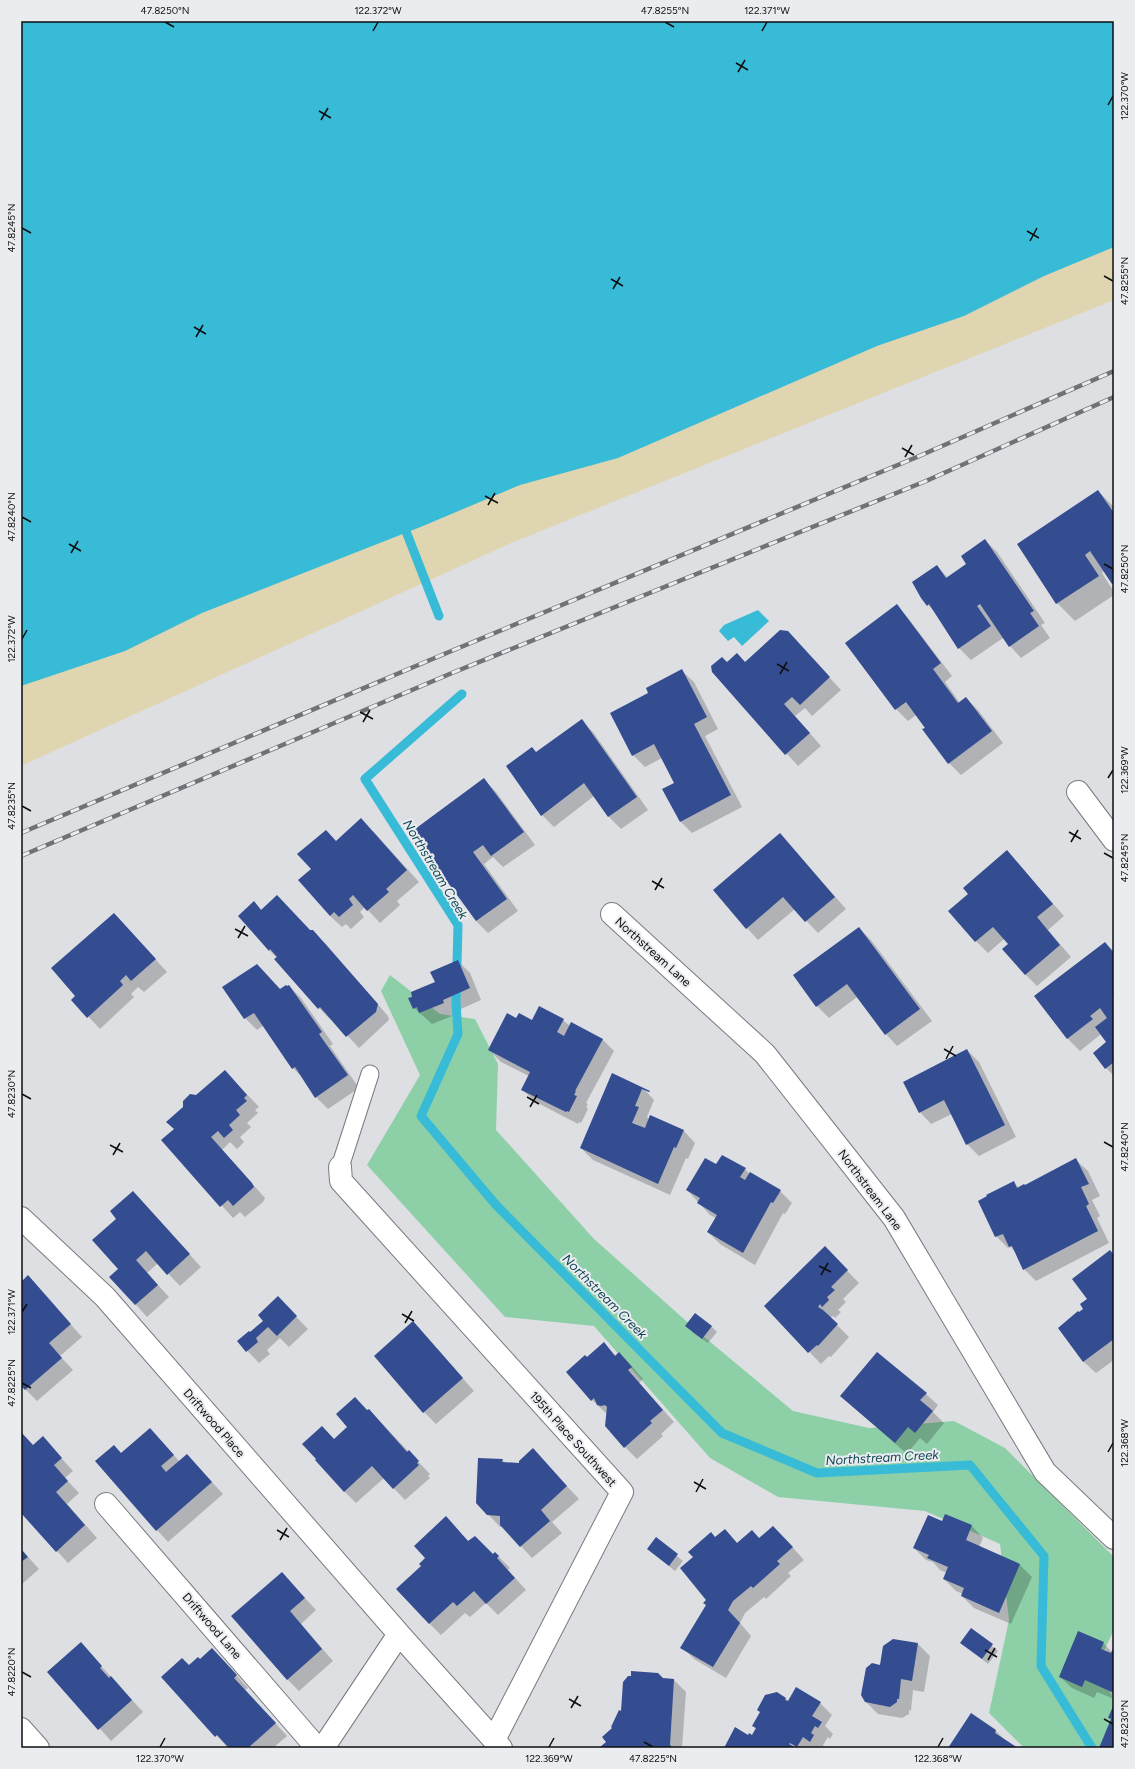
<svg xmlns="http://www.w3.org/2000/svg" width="1135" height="1769" viewBox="0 0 1135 1769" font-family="Figtree,sans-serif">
  <rect width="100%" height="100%" fill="#dddfe3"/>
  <path fill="#8dd0a8" d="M390,975L440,1014L475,1019L498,1064L496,1130L594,1239L703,1336L793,1411L869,1428L954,1421L1005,1448L1114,1557V1630L1096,1667L1114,1699V1748H1024L989,1713L1009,1620L1000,1544L925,1511L778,1497L710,1458L594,1326L505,1317L367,1165L420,1075L381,991Z"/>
  <path fill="#dfd5b0" d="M1114,103V300L511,543L21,766V557Z"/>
  <path fill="#37bbd7" d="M21,21H1114V247L1044,276L964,316L877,346L618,458L520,485L423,526L202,613L125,651L21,686Z
    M758,610L769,621L742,646L734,637L728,641L719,631L724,625Z"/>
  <path fill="#0003" d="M1098,491L1114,507V585L1104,571L1102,573L1114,592V595L1075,621L1057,603L1018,544Z
    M985,540L997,552L1045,623L1041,625L1050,638L1021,658L1003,638L971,660L959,648L937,614L928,605L937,566L948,578L968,564Z
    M897,606L908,618L952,676L945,682L960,703L966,698L978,710L1003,743L961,775L949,763L924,730L926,728L916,715L908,721L896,709Z
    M788,632L841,690L812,716L805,708L795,716L821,746L798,766L712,671L727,663L737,654L745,662Z
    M682,671L694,682L718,729L705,736L742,807L692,833L680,821L676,783L662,758L645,767L633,755L650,693Z
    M581,720L593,732L648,810L621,829L609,817L594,796L554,827L542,815L536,753Z
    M484,780L496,792L535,845L503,867L493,857L484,864L518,911L488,933L476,921L412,832Z
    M373,831L419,882L397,901L400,905L380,923L365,907L360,912L364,917L351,929L346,924L342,927L330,916L312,869L336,841Z
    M780,834L846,909L818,933L795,909L758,940L747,928Z
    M1018,864L1064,916L1048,930L1071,957L1037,986L1025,974L1009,944L1004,939L988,953L976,941Z
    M254,903L262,910L310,931L325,943L388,1016L389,1020L359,1048L332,1019L331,1020L319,1008L276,959L277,958L269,950Z
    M126,927L167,972L144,992L138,987L131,994L134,997L100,1029L73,1000Z
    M859,928L871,940L932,1021L897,1046L886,1034L857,997L829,1018L817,1006Z
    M1105,943L1114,952V1076L1106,1068L1108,1043L1101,1034L1080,1051L1068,1039L1035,996Z
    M458,961L470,973L481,1000L454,1012L455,1015L432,1024L414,1008Z
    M289,986L301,998L333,1044L330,1046L359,1088L328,1109L316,1097L305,1080L293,1068L264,1025L257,1030L245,1018Z
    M517,1019L532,1021L563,1020L570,1026L602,1039L614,1051L586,1103L588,1104L586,1107L588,1109L581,1123L579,1122L578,1124L534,1101L522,1089L529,1076L501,1062L489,1050Z
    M967,1050L979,1062L1016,1137L979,1156L967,1144L952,1114L931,1124L920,1112Z
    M225,1071L259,1107L255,1110L258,1113L247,1123L251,1127L240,1137L244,1142L237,1149L230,1142L222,1150L265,1198L263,1202L245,1217L240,1212L233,1218L163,1140L175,1129L196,1096Z
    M643,1088L654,1100L647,1117L649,1119L684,1131L695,1143L688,1159L686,1158L670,1195L593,1160L581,1148Z
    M1076,1160L1088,1171L1100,1196L1092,1200L1100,1216L1097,1218L1109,1243L1036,1281L1024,1269L1016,1253L1011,1247L1008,1248L996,1236L1013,1182L1019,1188L1025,1186Z
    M745,1169L750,1174L780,1191L792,1203L785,1214L783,1213L755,1265L720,1244L708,1232L716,1218L710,1215L687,1190Z
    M133,1192L201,1267L180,1286L158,1263L147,1273L169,1297L147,1317L111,1277L119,1269L118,1219Z
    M825,1248L859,1283L843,1299L846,1302L838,1310L841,1312L835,1318L833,1316L830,1318L849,1337L831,1357L829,1356L821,1364L765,1306Z
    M1114,1255V1360L1096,1373L1084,1362L1059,1329L1085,1309L1088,1299Z
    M28,1277L82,1337L60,1356L73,1370L37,1401L21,1385V1283Z
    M278,1298L308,1329L289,1347L280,1338L267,1350L270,1354L259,1363L238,1341L265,1321Z
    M413,1323L474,1391L436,1424L424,1412Z
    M711,1326L717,1332L708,1343L692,1332Z
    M604,1344L616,1356L619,1353L631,1365L643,1379L639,1383L674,1422L661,1434L663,1436L637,1459L625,1447L607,1414L592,1400L567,1372Z
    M926,1394L938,1405L933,1412L944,1423L927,1444L920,1438L907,1454L841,1396Z
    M369,1410L430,1474L428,1476L430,1478L405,1500L384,1478L356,1503L344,1491L322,1427L335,1440Z
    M21,1433L33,1446L54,1450L73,1471L65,1478L79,1493L67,1504L97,1538L68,1563L21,1512Z
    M161,1441L180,1462L187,1455L223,1494L168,1542L157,1530L121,1453Z
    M533,1450L579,1499L552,1522L562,1533L532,1558L503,1527H500L488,1514L502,1460L506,1463L520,1464Z
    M446,1518L469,1542L493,1555L495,1553L510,1568L508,1570L526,1590L498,1615L486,1603L470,1617L465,1613L441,1635L429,1623L422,1567Z
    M942,1523L972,1526L983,1538L979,1547L1020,1565L1032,1577L1011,1624L974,1608L962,1596L963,1594L956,1591L944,1579L947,1573L940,1570L933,1562L926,1560L914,1548Z
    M725,1530L738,1544L759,1539H785L804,1560L788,1573L791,1576L766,1599L764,1597L745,1613L740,1623L751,1636L726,1678L694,1659L682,1647L707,1605L715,1538Z
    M656,1539L683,1561L675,1571L648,1549Z
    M21,1549L39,1569L21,1585Z
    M282,1573L316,1610L301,1624L333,1661L299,1691L287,1679Z
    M971,1629L998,1651L988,1664L961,1642Z
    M1103,1643L1112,1652L1114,1648V1699L1097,1692L1094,1698L1072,1688L1060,1677Z
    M81,1644L143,1712L111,1741L49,1672Z
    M918,1644L930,1656L924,1692L913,1690L911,1711L909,1710V1714L902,1718L878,1714L866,1702Z
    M200,1660L224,1661L248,1688L245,1690L287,1736L273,1748H230L229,1746L228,1748L163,1677Z
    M632,1677L674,1680L686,1692L682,1748H601L608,1742L622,1713Z
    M777,1693L789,1701L820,1703L832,1715L825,1726L833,1734L830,1739L828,1737L823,1745L825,1748H725L748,1736H752L756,1729L754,1726Z
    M971,1715L996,1731L1007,1742L1016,1748H950Z"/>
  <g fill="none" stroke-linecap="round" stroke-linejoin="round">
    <path stroke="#37bbd7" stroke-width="9" d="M402,521L439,616
      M462,694L365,779L458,925L456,1002L458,1034L421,1116L496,1205L722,1433L817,1473L970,1465L1044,1556L1041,1666L1092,1748"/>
  </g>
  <path fill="#344c90" d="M1098,490L1114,513V583L1112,584L1090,551L1085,555L1099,576L1056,604L1017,544Z
    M985,539L1034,611L1030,613L1039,626L1009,647L980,604L977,606L991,626L958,649L929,604L927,606L921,598L912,582L937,565L946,578L966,564L961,556Z
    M897,604L941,663L933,669L958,703L966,697L992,731L948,764L922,729L925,728L906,702L895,710L845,643Z
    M780,630L788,631L830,677L800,705L792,697L784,704L810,733L785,755L712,672L711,666L722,657L727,662L737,653L745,662Z
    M682,669L707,717L694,724L731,795L680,822L662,789L674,783L654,744L632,756L610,713L648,693L646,688Z
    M582,719L637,797L608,817L584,783L541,816L506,766L532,747L536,752Z
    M484,778L524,832L491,856L483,845L473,852L507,899L476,921L411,832Z
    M361,818L407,870L386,889L389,892L367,911L353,895L349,899L353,905L339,917L334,912L330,916L298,880L311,869L297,854L326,830L336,841Z
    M780,833L835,897L805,922L783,897L746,929L713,890Z
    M1007,850L1053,904L1037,917L1060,945L1025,975L1002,949L1008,944L993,927L975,942L948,911L968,894L963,888Z
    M277,895L310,930H313L378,1004L376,1012L346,1037L320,1007L318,1009L274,959L277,957L270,949L269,951L238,916L254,901L261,910Z
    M114,913L156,959L131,981L126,975L120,981L123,985L87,1018L71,1000L75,996L51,968Z
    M859,927L920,1009L885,1035L847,984L816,1007L793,975Z
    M1105,942L1114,953V998L1112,999L1114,1001V1062L1105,1069L1093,1053L1106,1042L1095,1027L1107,1018L1100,1008L1090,1016L1093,1019L1067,1039L1034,996Z
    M458,960L470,988L443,1000L444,1003L419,1013L417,1007L413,1009L408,998L412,997L411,992L435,982L430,972Z
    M257,964L280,989L286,985L287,986L289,985L322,1032L319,1034L326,1044L348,1075L315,1098L295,1067L292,1069L254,1013L244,1019L222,987Z
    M539,1006L564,1019L557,1032L564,1036L571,1022L603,1039L575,1091H576L574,1095L577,1096L569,1112L567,1111L566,1112L521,1090L530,1072L488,1050L507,1013L516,1018L519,1013L532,1020Z
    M967,1049L1005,1125L966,1145L944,1100L919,1113L903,1082Z
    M225,1070L247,1095L244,1098L247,1101L236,1110L240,1115L229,1125L233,1130L224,1138L218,1131L211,1137L252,1183L254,1187L233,1206L228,1200L220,1207L161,1140L174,1129L166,1122L183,1107V1101L190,1094L196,1095Z
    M612,1073L650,1091L649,1092L642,1089L635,1106L639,1107L632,1123L645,1128L650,1115L684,1130L676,1148L674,1147L658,1184L580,1148Z
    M722,1155L746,1168L740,1177L745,1180L750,1172L781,1190L773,1203L771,1202L743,1253L707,1232L717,1215L697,1203L700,1198L686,1190L705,1158L716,1164Z
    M1076,1158L1089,1184L1081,1187L1089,1204L1086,1206L1098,1231L1023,1270L1012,1246L1009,1247L1003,1234L995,1237L978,1201L987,1196L986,1195L1014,1181L1017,1188L1024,1184L1025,1185Z
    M133,1191L190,1254L167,1275L146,1251L136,1260L158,1285L135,1305L109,1277L118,1269L92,1240L116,1219L110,1211Z
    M825,1246L848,1270L831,1287L835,1290L827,1297L829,1300L822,1307L820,1304L818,1307L823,1310L838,1324L818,1346L817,1345L808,1353L764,1306Z
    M1110,1250L1114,1255V1339L1083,1362L1058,1328L1078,1311L1079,1312L1083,1309L1080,1304L1087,1299L1072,1279Z
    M28,1275L71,1324L49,1343L62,1358L25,1390L21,1386V1282Z
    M278,1296L297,1316L277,1336L268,1327L256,1338L258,1342L246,1352L237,1341L249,1331L250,1332L263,1321L258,1315Z
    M695,1313L712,1326L702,1339L685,1326Z
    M413,1321L463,1378L423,1413L374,1356Z
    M604,1342L615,1356L619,1352L632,1367L628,1370L663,1410L650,1421L652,1423L624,1448L605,1426L607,1407L605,1405L601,1406L597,1405L594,1398L591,1401L566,1372L585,1355L587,1357Z
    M877,1352L927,1393L920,1400L933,1411L915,1433L908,1427L895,1443L840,1396Z
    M355,1397L367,1410L369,1409L407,1452L409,1450L419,1461L417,1463L419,1465L393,1489L372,1466L344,1492L315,1460L316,1459L302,1444L322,1426L334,1439L347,1427L336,1414Z
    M150,1428L174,1455L161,1466L166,1472L187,1454L212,1482L156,1531L95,1461L114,1445L121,1453Z
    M21,1432L33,1445L43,1436L62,1458L54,1465L68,1481L56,1492L85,1525L56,1552L21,1513Z
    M533,1448L567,1486L541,1510L550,1521L520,1547L500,1525V1516L487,1515L476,1503L478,1458L503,1459L502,1462L519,1463V1461Z
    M945,1514L972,1525L966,1540L1020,1564L999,1613L961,1596L964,1588L943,1579L948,1567L927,1558L929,1555L913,1548L928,1515L942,1521Z
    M446,1516L468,1541L475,1536L493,1554L495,1552L499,1556L497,1558L515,1578L486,1604L474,1591L457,1606L453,1602L429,1624L396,1589L421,1566L419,1564L425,1558L414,1546Z
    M773,1526L793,1547L777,1561L780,1564L753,1588L751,1586L733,1601L728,1610L740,1623L713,1667L680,1648L706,1605L703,1603L706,1600L680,1568L693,1557L688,1552L711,1532L715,1537L725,1529L737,1543L752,1530L759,1538Z
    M656,1537L678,1554L669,1566L647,1549Z
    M21,1549L28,1557L21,1562Z
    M282,1572L305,1598L290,1611L322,1649L287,1680L231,1616Z
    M971,1628L993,1644L982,1659L960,1643Z
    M1078,1631L1104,1642L1101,1649L1111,1653L1114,1646V1693L1085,1680L1082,1687L1059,1677Z
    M893,1639L918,1643L912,1681L901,1679L899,1699H897V1702L890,1707L865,1702L861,1695L866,1668L872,1663L880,1665L883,1646Z
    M81,1642L102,1666L100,1668L109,1678L111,1676L132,1700L98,1730L47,1672Z
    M212,1648L237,1675L234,1678L276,1723L248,1748H229L217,1735L215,1737L161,1677L182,1658L189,1665L198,1657L200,1659Z
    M631,1671L658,1673L663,1678L674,1679L670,1745L673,1748H599L606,1742L602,1737L612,1728L611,1727L619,1710L621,1711L623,1682L628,1676H631Z
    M796,1687L821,1702L812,1716L822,1722L818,1728L815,1726L811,1733L814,1735L810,1742L803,1737L797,1747L790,1743L789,1744L796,1748H724L735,1727L748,1735L749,1733L752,1735L756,1728L752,1726L760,1712L757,1710L765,1695L777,1692L786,1698L785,1700L788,1701Z
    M1114,1704V1748H1099L1111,1719L1108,1718Z
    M971,1713L996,1730L995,1733L1018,1748H948Z"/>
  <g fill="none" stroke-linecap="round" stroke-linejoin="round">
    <g stroke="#797b7f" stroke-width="19">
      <path id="service" d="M340,1167L370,1074"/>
    </g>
    <g stroke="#797b7f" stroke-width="24">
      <path id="minor" d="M1078,792L1114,840
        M612,914L765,1054L894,1218L1045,1472L1114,1538
        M340,1167L341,1181L622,1492L494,1740L501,1748
        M21,1218L105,1297L399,1634
        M106,1504L317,1748
        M21,1729L38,1748
        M323,1748L399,1634L494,1740"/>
    </g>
    <use href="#service" stroke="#fff" stroke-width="17"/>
    <use href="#minor" stroke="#fff" stroke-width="22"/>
    <g stroke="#717275" stroke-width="4.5">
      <path id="rail" d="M21,833L449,652L917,457L1114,371
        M21,856L452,673L926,481L1114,397"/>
    </g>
    <use href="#rail" stroke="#eaecf0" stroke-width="3" stroke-dasharray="9" stroke-linecap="butt"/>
  </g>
  <path fill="none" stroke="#0d0e0f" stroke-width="1.5" d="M165,22L174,27M665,22L674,27M373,31L378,22M762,31L767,22M736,63L748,70M738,72L745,60M1108,105L1113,96M319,111L331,118M321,120L328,108M22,228L31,233M1027,231L1039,238M1030,241L1037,228M1104,276L1113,281M611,279L623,286M613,289L620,277M194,327L206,334M196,337L203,325M902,448L914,455M905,457L912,445M485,496L498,503M488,505L495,493M22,517L31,522M69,544L81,551M71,553L78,541M1104,564L1113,569M22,639L27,630M777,664L789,671M780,674L787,662M360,712L373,719M363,722L370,710M1108,778L1113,770M22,806L31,811M1069,832L1081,839M1071,842L1078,830M1104,853L1113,858M652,881L664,888M655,890L662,878M235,929L248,936M238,938L245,926M944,1049L956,1056M946,1059L953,1046M22,1094L31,1099M527,1097L539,1104M530,1107L537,1095M1104,1142L1113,1147M110,1145L123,1152M113,1155L120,1143M819,1266L831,1272M821,1275L828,1263M22,1312L27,1304M402,1314L414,1321M405,1323L412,1311M22,1383L31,1388M1108,1452L1113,1443M694,1482L706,1489M696,1492L703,1479M277,1530L289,1537M280,1540L287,1528M985,1650L997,1657M988,1660L995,1648M22,1672L31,1677M569,1699L581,1706M571,1708L578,1696M1104,1719L1113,1724M644,1742L653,1747M160,1747L165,1738M549,1747L554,1738M938,1747L943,1738"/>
  <g text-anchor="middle" stroke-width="4" stroke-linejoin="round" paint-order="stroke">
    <g font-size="12" fill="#0d0e0f" stroke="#eaecf0">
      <text transform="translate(653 952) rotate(42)" y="4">Northstream Lane</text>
      <text transform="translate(870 1190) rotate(53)" y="4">Northstream Lane</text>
      <text transform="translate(214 1423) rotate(49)" y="4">Driftwood Place</text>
      <text transform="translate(573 1439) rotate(48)" y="4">195th Place Southwest</text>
      <text transform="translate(212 1626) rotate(49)" y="4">Driftwood Lane</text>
    </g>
    <g font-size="13" font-style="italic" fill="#0f4753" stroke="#eaecf0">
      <text transform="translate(436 869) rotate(59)" y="5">Northstream Creek</text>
      <text transform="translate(605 1296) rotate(45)" y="5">Northstream Creek</text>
      <text transform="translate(882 1457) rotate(-3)" y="5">Northstream Creek</text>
    </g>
  </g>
  <rect width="1135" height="1769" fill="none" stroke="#eaecf0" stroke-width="44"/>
  <rect x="22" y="22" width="1091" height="1725" fill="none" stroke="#0d0e0f" stroke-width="1.5"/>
  <g font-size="10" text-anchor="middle" fill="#0d0e0f">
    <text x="165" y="14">47.8250°N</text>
    <text x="378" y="14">122.372°W</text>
    <text x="665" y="14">47.8255°N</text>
    <text x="767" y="14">122.371°W</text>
    <text transform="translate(1124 96) rotate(-90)" y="4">122.370°W</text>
    <text transform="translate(11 228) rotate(-90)" y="4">47.8245°N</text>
    <text transform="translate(1124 281) rotate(-90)" y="4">47.8255°N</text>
    <text transform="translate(11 517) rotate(-90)" y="4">47.8240°N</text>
    <text transform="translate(1124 569) rotate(-90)" y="4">47.8250°N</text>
    <text transform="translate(11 639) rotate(-90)" y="4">122.372°W</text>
    <text transform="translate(1124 770) rotate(-90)" y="4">122.369°W</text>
    <text transform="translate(11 806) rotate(-90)" y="4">47.8235°N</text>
    <text transform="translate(1124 858) rotate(-90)" y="4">47.8245°N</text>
    <text transform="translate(11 1094) rotate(-90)" y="4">47.8230°N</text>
    <text transform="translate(1124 1147) rotate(-90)" y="4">47.8240°N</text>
    <text transform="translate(11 1312) rotate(-90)" y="4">122.371°W</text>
    <text transform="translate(11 1383) rotate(-90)" y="4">47.8225°N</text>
    <text transform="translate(1124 1443) rotate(-90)" y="4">122.368°W</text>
    <text transform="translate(11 1672) rotate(-90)" y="4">47.8220°N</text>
    <text transform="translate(1124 1724) rotate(-90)" y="4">47.8230°N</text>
    <text x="160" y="1762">122.370°W</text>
    <text x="549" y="1762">122.369°W</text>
    <text x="653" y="1762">47.8225°N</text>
    <text x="938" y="1762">122.368°W</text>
  </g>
</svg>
